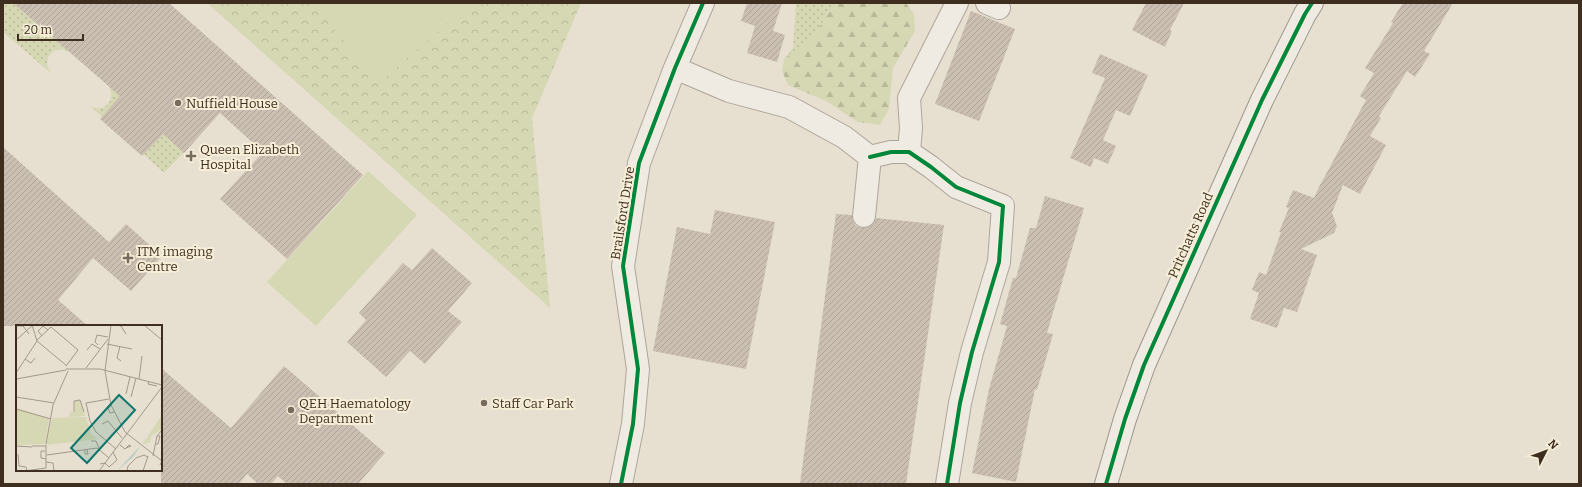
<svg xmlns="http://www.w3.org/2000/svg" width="1582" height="487" viewBox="0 0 1582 487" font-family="Bitter,serif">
  <defs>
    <pattern id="grass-dots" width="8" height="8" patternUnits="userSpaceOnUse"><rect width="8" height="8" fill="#d6d7b3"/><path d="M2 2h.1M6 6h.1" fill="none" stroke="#b9b99a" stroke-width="1.8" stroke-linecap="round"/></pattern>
    <pattern id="forest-firs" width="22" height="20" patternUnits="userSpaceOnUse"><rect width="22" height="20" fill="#d6d7b3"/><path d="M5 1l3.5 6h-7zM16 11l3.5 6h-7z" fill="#b9b99a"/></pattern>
    <pattern id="park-crowns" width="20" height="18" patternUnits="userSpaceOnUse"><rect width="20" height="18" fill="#d6d7b3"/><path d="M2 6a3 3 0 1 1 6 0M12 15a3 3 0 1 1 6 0" fill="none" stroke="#b9b99a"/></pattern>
    <pattern id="building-hatch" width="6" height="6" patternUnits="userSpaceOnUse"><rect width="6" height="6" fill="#cbbfb2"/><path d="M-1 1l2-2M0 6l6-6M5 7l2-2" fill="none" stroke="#afa499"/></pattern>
  </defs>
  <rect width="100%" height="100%" fill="#e7e0d1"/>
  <path fill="url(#grass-dots)" d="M3,3H13L71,53C55,42 39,59 52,74L3,32Z
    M796,3H840L829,13L813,36L784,59L793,48Z
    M107,84L184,152L164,173L88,104C103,117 119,99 107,84Z"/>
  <path fill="url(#forest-firs)" d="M840,3H906L914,14L915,31L893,68L889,109L880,125L858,122L826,101L788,85L782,71L784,59L813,36L829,13Z"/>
  <path fill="url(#park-crowns)" d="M207,3H581L532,118L550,308Z"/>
  <path fill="#d6d7b3" d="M311,3H471L380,82Z
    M368,171L417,215L316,326L267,282Z"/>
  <path fill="url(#building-hatch)" d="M13,3H169L363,175L287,259L220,199L263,152L220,113L184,153L163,134L142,156L100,119L120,96Z
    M747,3H782L773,31L785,35L777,62L747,53L755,26L741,21Z
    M1146,3H1184L1170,30L1172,31L1165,47L1132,30Z
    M1403,3H1453L1424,51L1430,54L1415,77L1407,71L1379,116L1381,118L1370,136L1386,145L1360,194L1343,185L1332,213L1337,226L1334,233L1301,249L1317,255L1297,312L1284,308L1277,328L1250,319L1259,293L1252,290L1259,272L1266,275L1281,232H1279L1289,208L1286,207L1293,190L1314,198L1319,187L1366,100L1360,96L1374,73L1365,68L1393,23L1391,22Z
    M971,11L1015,29L979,121L935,104Z
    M1100,54L1148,75L1130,116L1116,110L1103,140L1116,146L1108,164L1094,158L1091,167L1070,158L1105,78L1092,73Z
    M3,147L109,242L126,224L162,256L131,291L93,258L58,300L88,326H3Z
    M1045,196L1084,208L1047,333L1053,334L1037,390L1035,389L1016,482L972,473L989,389L1007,326L1000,324L1013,278H1016L1030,228H1036Z
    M715,210L775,222L746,369L653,351L677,227L710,234Z
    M836,214L852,215L853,221L856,226L862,228L869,227L874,224L876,218L944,225L906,484H800Z
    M432,248L472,283L448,311L462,322L425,364L410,351L386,377L347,342L366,320L359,313L403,263L412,270Z
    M284,366L385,453L358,484H287L278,476L271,484H258L247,474L239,484H161V368L231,428Z"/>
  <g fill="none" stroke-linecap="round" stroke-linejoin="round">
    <g stroke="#ada599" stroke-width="24">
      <path id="street" d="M987,3L999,8
        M675,68L729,91L789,107L844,137L870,157L864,216
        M909,152L911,128L909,98L957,3
        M870,157L891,152H909L931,167L956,187L1003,206L999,262L972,352L960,403L947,484
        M621,484L633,424L638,369L623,266L639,163L675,68L703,3"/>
    </g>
    <g stroke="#9c958a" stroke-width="24">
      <path id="secondary" d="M1106,484L1125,419L1144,365L1262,100L1305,14L1312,3"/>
    </g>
    <use href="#street" stroke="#efebe3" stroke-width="22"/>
    <use href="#secondary" stroke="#efebe3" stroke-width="22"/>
    <g stroke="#f7eed8" stroke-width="6">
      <path id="cycleway" d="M870,157L891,152H909L931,167L956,187L1003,206L999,262L972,352L960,403L947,484
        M621,484L633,424L638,369L623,266L639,163L675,68L703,3
        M1106,484L1125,419L1144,365L1262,100L1305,14L1312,3"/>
    </g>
    <use href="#cycleway" stroke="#00873e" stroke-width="4"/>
  </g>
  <g fill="#786c5e" stroke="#f7eed8" stroke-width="1.5">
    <circle cx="178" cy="103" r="4"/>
    <path d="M189 150h4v4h4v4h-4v4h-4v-4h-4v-4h4z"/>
    <path d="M126 252h4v4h4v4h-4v4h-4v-4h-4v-4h4z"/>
    <circle cx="484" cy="403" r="4"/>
    <circle cx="291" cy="410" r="4"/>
  </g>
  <g text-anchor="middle" stroke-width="4" stroke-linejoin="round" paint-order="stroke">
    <g font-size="13" fill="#3d2e20" stroke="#f7eed8" text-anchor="start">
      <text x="186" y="108">Nuffield House</text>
      <text x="200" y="154">Queen Elizabeth<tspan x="200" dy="15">Hospital</tspan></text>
      <text x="137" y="256">ITM imaging<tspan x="137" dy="15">Centre</tspan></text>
      <text x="299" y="408">QEH Haematology<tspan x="299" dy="15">Department</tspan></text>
      <text x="492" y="408">Staff Car Park</text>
    </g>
    <g font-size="13" fill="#3d2e20" stroke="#f7eed8">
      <text transform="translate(622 213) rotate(-81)" y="5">Brailsford Drive</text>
      <text transform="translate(1190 235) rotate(-66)" y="5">Pritchatts Road</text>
    </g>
  </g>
  <g transform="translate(16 325)">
    <rect width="146" height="146" fill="#e7e0d1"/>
    <path d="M64,75L69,91L53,92L55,84V87H59V76Z" fill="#d6d7b3"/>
    <path d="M146,90L145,105L135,111L134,117L126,120Z" fill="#d6d7b3"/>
    <path d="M0,83L33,93L29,119L0,120ZM70,92L75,109L82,114L30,120L36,93Z" fill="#d6d7b3"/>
    <path d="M2,90L16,94L13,103L0,99ZM37,95H46V111H38ZM16,96L31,99L30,108L15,105ZM50,98H57V114H50ZM61,98H69V113H60ZM5,104L12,106L9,119L1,117ZM14,107L29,109L28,118L13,115Z" fill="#d6d7b3"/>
    <path d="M146,88L117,132L101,146L124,121Z" fill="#bcccc2"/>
    <path fill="none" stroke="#a3998a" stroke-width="1" d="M95,0L89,46L95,80L109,107L146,136L144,140M100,0L105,1L110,9M128,0L146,15M0,1H7L13,9M26,11L22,6L27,1L32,5M0,15L17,0M21,15L35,2L62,25L50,41M21,16L51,41M91,19L116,24M82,20L79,17L81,10L92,12M104,21L101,33L105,36M71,25L76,19L84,24M9,34L15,38L19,33M70,43L92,14M50,44H84L146,60M0,48L21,16L16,0M0,54L50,45M123,54L126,31M133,56L132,59L141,61M110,69L114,52M0,72L38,78M115,72L120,53M93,74L70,78L74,96L80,107L100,124M95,81L92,83L94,88L98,87M0,84L35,94M58,87V76L64,75L68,87M86,99L92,96L106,113M75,116H80L83,123M30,119L37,80L52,46M139,119H142L144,111H141M104,120L109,124L113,120L115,121L110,123M0,121L16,122M16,121H30M69,124V129H72L71,124M29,126H25V133L30,134M2,129L3,141L10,142L11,146M31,130L81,123L93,133M137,131L141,111L146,105M30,137L37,138L38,146M84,139L89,138L93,142L101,135L97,127M8,146L30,143V120M83,146L146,62M111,146L112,141L120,133L128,130L132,132M127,146L132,131"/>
    <path fill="#0f766e" fill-opacity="0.15" stroke="#0f766e" stroke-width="2" d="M103,70L119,85L71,138L55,123Z"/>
    <rect width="146" height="146" fill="none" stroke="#3d2e20" stroke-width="2"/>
  </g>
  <rect width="1582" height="487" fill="none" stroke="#3d2e20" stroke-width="8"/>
  <g transform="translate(1546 451) rotate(48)" stroke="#f7eed8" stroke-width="3" paint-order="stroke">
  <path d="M0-3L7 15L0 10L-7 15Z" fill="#3d2e20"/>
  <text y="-6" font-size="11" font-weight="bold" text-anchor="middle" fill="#3d2e20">N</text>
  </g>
  <path d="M18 34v6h65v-6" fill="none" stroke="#3d2e20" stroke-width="2"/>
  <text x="24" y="34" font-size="12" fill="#3d2e20" stroke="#f7eed8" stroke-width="3" paint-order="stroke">20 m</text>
</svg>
